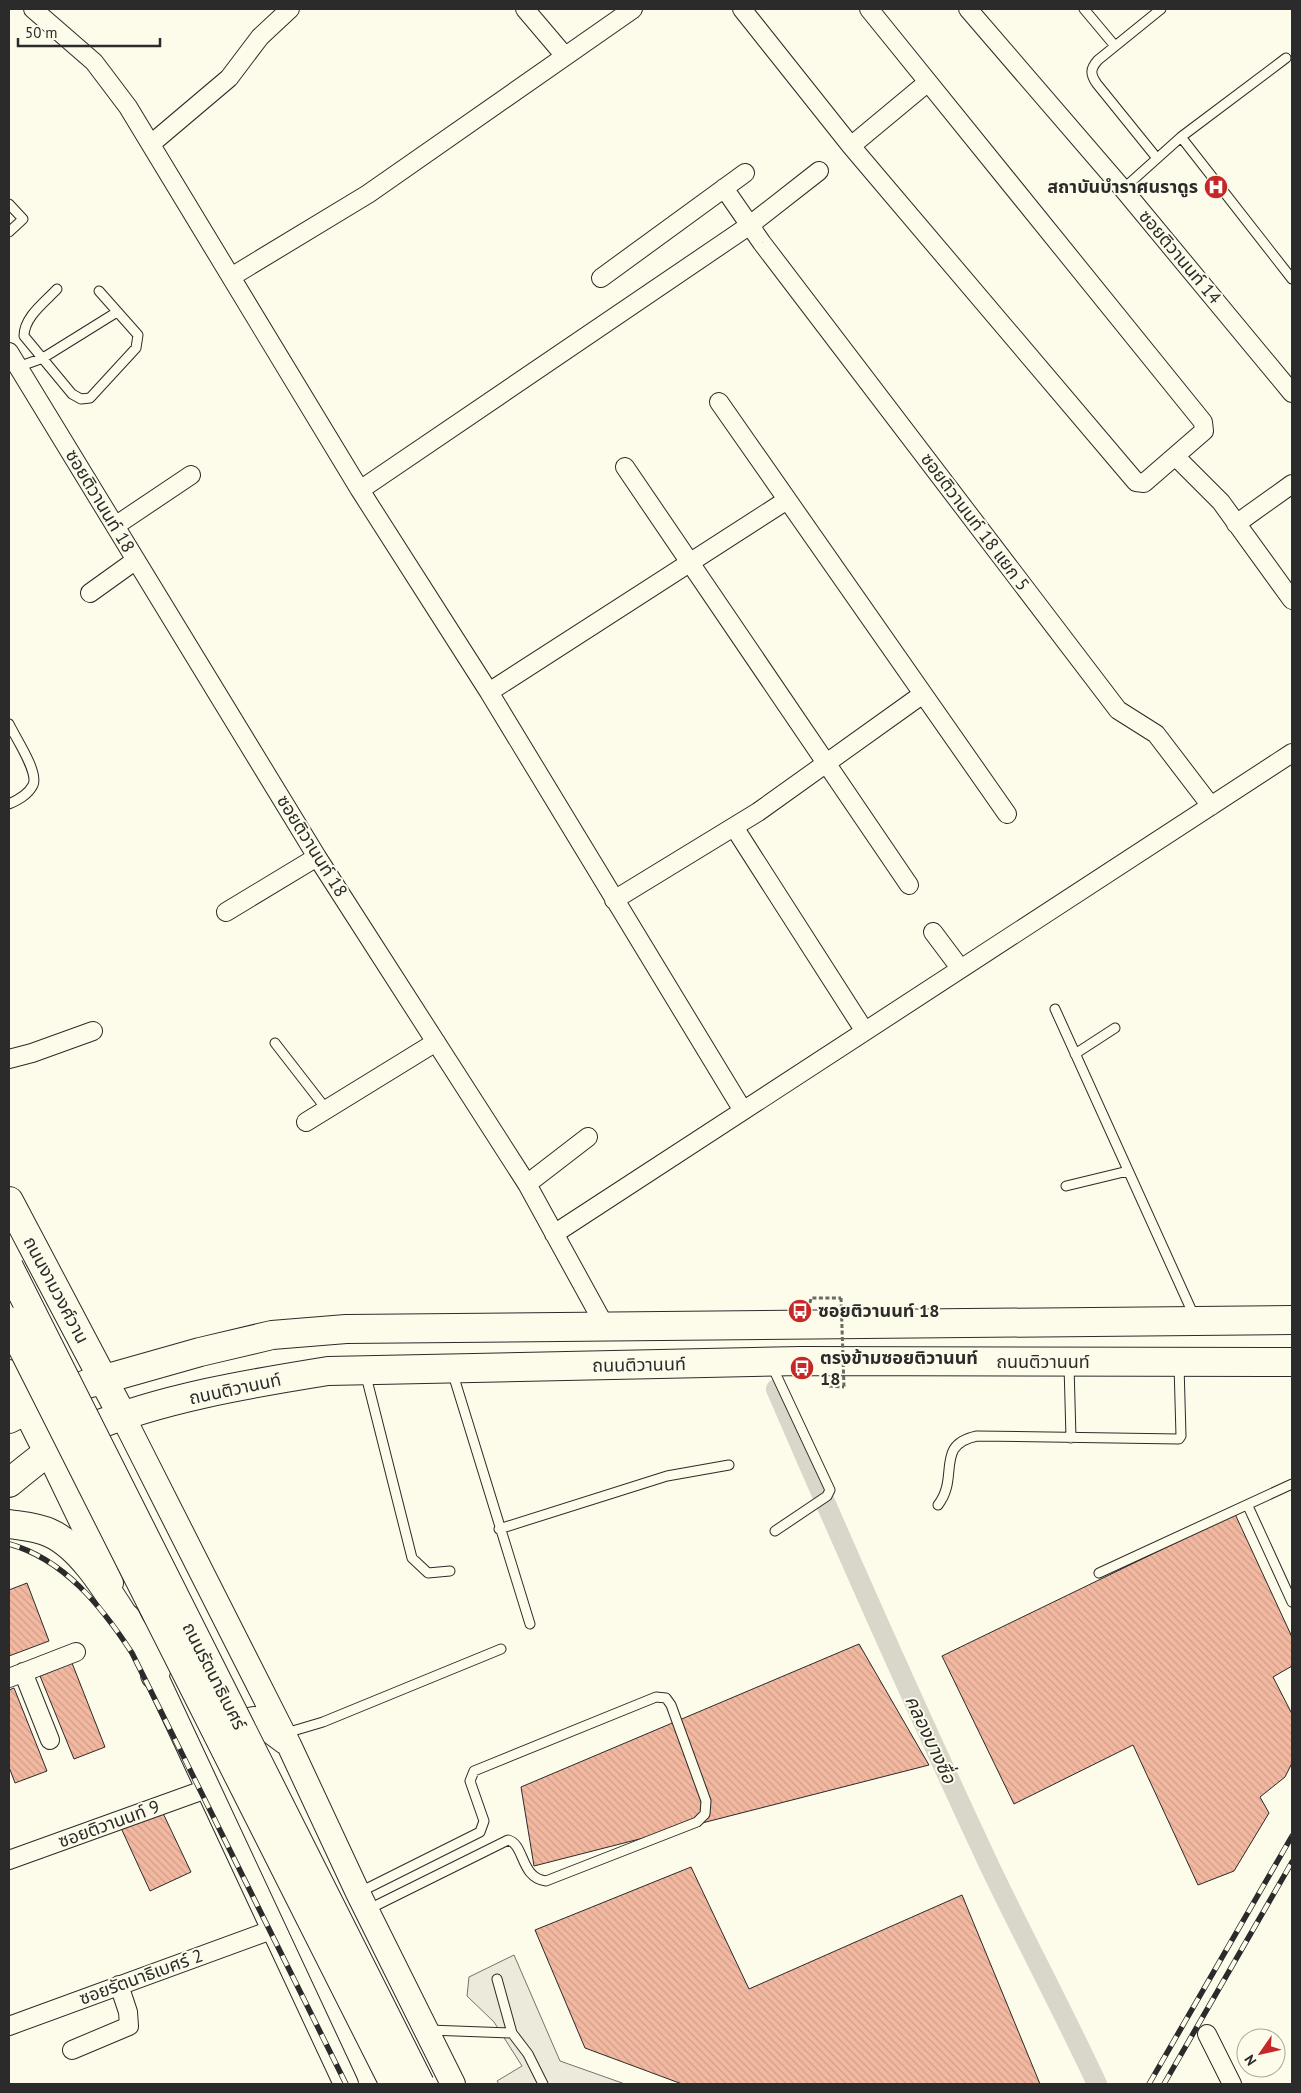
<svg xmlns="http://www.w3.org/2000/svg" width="1301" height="2093" viewBox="0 0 1301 2093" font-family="'PT Sans','Noto Sans Thai',sans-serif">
  <defs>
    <pattern id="building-back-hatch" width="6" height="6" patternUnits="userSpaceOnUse" patternTransform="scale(1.25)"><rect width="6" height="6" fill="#f2b8a0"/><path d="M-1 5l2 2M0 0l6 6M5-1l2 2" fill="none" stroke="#d09e8a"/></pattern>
  </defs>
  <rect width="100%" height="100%" fill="#fdfbea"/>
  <path fill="#eceadb" stroke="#74746e" d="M514,1955L560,2061L625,2084H499L497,2081L522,2066L494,2022L467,1996L469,1977Z"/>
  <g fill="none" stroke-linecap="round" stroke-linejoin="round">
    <path stroke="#d8d7c9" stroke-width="20" d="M776,1389C845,1549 916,1709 990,1867C1025,1940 1063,2011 1097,2084"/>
  </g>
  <path fill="url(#building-back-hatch)" stroke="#2b2b2b" d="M1235,1514L1292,1637V1666L1273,1677L1292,1714V1763L1285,1777L1260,1797L1269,1813L1234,1871L1198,1885L1133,1745L1014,1804L942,1656Z
    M27,1583L49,1641L9,1656V1590Z
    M859,1644L929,1765L534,1866L521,1787Z
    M72,1663L105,1747L74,1759L40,1676Z
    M14,1688L47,1771L15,1783L9,1767V1690Z
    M161,1809L191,1872L150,1891L121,1828Z
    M691,1867L749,1989L962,1895L1040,2084H682L585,2048L535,1930Z"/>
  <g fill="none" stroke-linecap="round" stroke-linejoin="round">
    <g stroke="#2b2b2b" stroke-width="11">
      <path id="lane" d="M1084,9L1115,46
        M1181,137L1286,58
        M1156,157L1097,84C1090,74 1090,69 1098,60L1161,9
        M1123,189L1181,137L1292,279
        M9,204L23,219L9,232
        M57,289C45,302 24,317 24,336L72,394L81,399L90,398L136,348L138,335L99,291
        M18,367L43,358L117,312
        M9,724C15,737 39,772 33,785C28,795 18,800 9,804
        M1055,1009L1195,1318
        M275,1043L327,1110
        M1075,1054L1115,1028
        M1066,1186L1128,1171
        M1069,1365L1071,1438
        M772,1366L830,1490L827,1496L775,1531
        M452,1371L530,1624
        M365,1372L412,1558L428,1573L450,1571
        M938,1505C960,1477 934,1445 977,1436L1179,1439L1181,1436L1179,1365
        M1248,1506L1292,1602
        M499,1529L667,1476L729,1465
        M1099,1573L1292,1484
        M286,1733L323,1722L501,1649
        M358,1893L480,1832L484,1821L470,1781L474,1771L656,1697L666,1698L671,1705L706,1801L705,1814L697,1822L546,1881C520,1878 525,1844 508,1840L367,1910
        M497,1979L512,2033
        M429,2030L512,2033L528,2054L543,2084"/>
    </g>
    <g stroke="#2b2b2b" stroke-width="20">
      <path id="street" d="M33,9L94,62L128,107L360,490L489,692L742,1109
        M525,9L564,55
        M742,9L851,146L1136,482L1144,483L1204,431L1203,422L869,9
        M968,9L1123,189L1292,393
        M151,144L229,78L260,37L290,9
        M851,146L928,82
        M724,188L762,243L1118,710L1156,734L1211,806
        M231,277L368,194L633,9
        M601,278L745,173
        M9,352L317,857L527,1184L605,1326
        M719,402L1007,814
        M1176,457L1221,502L1292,600
        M625,467L909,885
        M360,490L750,225L819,171
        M1236,524L1292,484
        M115,526L191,475
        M90,593L136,560
        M489,692L787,500
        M734,827L864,1030
        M614,900L758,812L923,694
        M226,912L317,857
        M933,932L960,968
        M9,1059L32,1053L93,1031
        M306,1122L436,1042
        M527,1184L588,1137
        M554,1234L1292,753
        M23,1672L50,1740
        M9,1678L76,1652
        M9,1860L209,1788
        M9,2026L274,1929
        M1207,2034L1232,2084
        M72,2050L129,2026L128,2012L119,1985"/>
    </g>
    <g stroke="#2b2b2b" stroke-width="26">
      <path id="secondary" d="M123,1417L289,1745L358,1893L453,2084
        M49,1454L111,1583
        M128,1617L346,2084
        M222,1725L254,1719L285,1742"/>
    </g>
    <g stroke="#2b2b2b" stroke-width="30">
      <path id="primary" d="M9,1201L123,1417
        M9,1374L49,1454
        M9,1419L54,1396L87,1384L200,1352L272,1335L346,1329L1292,1320
        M9,1483C32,1464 60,1441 87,1429C163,1398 247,1384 328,1371L801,1361L1292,1362
        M9,1524C22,1526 38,1527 50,1533C86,1549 114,1603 136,1635
        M155,1675L163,1641V1615"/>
    </g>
    <path stroke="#6a6964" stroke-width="3" stroke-dasharray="4 2.5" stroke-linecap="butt" d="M810,1303L811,1298H841
      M829,1386L844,1387"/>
    <use href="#lane" stroke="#fdfbea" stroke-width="9"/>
    <use href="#street" stroke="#fdfbea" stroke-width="18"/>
    <use href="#secondary" stroke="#fdfbea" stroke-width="24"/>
    <use href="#primary" stroke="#fdfbea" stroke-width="28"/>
    <g stroke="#2b2b2b" stroke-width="5.5">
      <path id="rail" d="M9,1544C64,1559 102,1607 132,1653L346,2084
        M1149,2084L1292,1836
        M1164,2084L1292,1862"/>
    </g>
    <use href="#rail" stroke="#fdfbea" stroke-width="4" stroke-dasharray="11" stroke-linecap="butt"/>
    <g stroke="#2b2b2b" stroke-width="30" stroke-linecap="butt">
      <path id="primary-bridge" d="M9,1267L420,2084
        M9,1321L394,2084"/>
    </g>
    <path stroke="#6a6964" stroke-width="3" stroke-dasharray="4 2.5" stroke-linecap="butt" d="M841,1298L844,1387"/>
    <use href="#primary-bridge" stroke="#fdfbea" stroke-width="28"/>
  </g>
  <defs>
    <g id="hospital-disc" transform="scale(1.25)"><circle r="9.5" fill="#c62828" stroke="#fdfbea"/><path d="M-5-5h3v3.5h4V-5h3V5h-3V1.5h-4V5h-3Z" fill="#fff"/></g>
    <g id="bus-disc" transform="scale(1.25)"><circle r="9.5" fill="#c62828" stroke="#fdfbea"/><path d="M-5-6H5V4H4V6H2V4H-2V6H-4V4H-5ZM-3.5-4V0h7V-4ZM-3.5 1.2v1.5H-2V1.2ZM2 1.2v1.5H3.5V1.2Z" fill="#fff"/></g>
  </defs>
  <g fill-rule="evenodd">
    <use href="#hospital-disc" x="1216" y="187"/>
    <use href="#bus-disc" x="800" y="1311"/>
    <use href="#bus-disc" x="802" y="1368"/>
  </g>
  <g text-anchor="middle" stroke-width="4" stroke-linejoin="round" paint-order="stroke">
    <g font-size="18" font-weight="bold" fill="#2b2b2b" stroke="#fdfbea" text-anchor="start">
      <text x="1198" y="193" text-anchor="end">สถาบันบำราศนราดูร</text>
      <text x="818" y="1317">ซอยติวานนท์ 18</text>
      <text x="820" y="1364">ตรงข้ามซอยติวานนท์<tspan x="820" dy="21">18</tspan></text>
    </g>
    <g font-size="18" fill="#2b2b2b" stroke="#fdfbea">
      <text transform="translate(1180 257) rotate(50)" y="6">ซอยติวานนท์ 14</text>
      <text transform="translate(100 501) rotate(59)" y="6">ซอยติวานนท์ 18</text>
      <text transform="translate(975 522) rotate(53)" y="6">ซอยติวานนท์ 18 แยก 5</text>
      <text transform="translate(312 846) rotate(58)" y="6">ซอยติวานนท์ 18</text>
      <text transform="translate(56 1290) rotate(62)" y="6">ถนนงามวงศ์วาน</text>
      <text x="1043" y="1368">ถนนติวานนท์</text>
      <text transform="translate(639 1365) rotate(-1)" y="6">ถนนติวานนท์</text>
      <text transform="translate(235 1389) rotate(-12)" y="6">ถนนติวานนท์</text>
      <text transform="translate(214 1676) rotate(63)" y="6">ถนนรัตนาธิเบศร์</text>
      <text transform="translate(109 1824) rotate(-20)" y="6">ซอยติวานนท์ 9</text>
      <text transform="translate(141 1977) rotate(-20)" y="6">ซอยรัตนาธิเบศร์ 2</text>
    </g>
    <g font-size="19" font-style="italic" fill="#2b2b2b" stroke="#fdfbea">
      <text transform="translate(931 1739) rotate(65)" y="7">คลองบางซื่อ</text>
    </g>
  </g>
  <rect width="1301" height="2093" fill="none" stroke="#2b2b2b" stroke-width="20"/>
  <g transform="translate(1261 2053) rotate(236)"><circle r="24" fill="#fdfbea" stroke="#a9a89e"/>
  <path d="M0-4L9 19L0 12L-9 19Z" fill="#c62828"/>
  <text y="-8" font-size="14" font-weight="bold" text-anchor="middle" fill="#2b2b2b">N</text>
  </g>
  <path d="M18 38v8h142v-8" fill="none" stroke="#2b2b2b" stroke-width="2.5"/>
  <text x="25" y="38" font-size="15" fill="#2b2b2b" stroke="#fdfbea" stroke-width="4" paint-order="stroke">50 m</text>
</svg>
